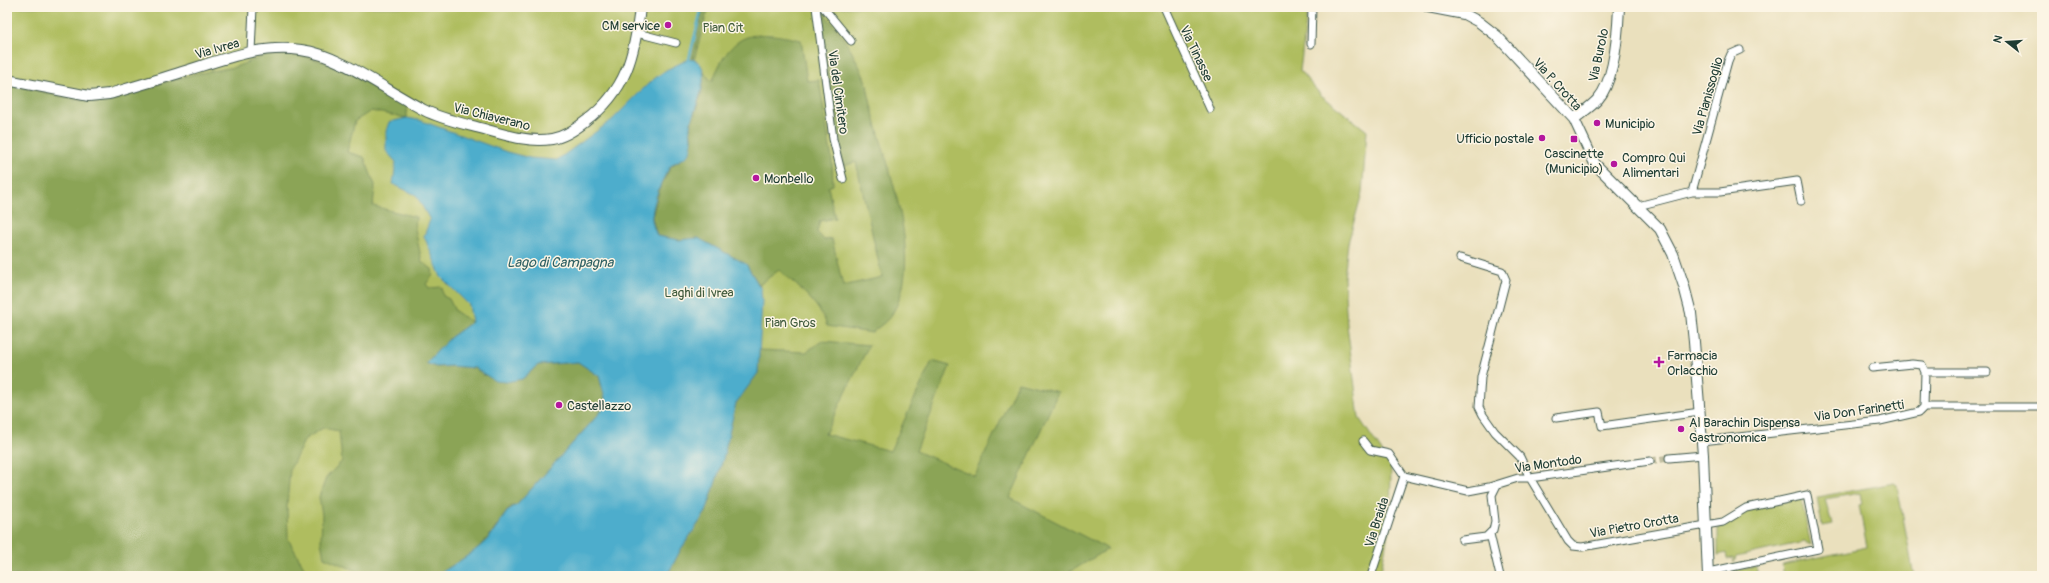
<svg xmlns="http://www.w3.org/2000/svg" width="2049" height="583" viewBox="0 0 2049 583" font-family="Pangolin,sans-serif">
  <rect width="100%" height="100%" fill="#fcf5e5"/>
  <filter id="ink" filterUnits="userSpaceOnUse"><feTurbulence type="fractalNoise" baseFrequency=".025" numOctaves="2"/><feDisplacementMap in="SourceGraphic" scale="8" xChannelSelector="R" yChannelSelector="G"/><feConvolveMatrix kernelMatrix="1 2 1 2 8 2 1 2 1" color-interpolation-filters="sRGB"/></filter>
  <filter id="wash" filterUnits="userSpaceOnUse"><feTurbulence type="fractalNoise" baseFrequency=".012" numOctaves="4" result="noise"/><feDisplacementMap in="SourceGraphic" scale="16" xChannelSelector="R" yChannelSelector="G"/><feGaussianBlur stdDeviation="0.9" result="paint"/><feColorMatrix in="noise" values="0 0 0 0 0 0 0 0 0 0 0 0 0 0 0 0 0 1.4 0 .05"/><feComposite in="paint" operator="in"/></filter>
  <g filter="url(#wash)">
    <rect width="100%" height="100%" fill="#eae0bd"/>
    <path fill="#afbd5f" stroke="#677d4a" d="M7,7H1310L1307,13L1300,71L1321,95L1367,131L1362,193L1348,243L1344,278L1347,325L1359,418L1391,465L1390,523L1380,576H7Z
      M1894,483L1897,485L1914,576H1784L1782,565L1867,547L1859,505L1862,504L1860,493L1825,499L1832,524L1822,526L1817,497Z
      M1801,498L1811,545L1804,542L1736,557L1734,563L1733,558L1727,559L1726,553L1718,555V528L1728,524L1746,510Z
      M1756,566L1758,576H1716L1720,573Z"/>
    <path fill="#8ba456" stroke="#557045" d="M704,7H710L706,16L694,60L692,59Z
      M819,7C841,34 855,52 867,85C877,149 930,253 892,314C888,321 878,327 872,333L827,326C820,303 796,285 779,270L759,285L746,264L698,238L679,240L657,236L652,217L660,188L671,166L688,155L692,142L690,127L702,92L704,72L712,82C732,31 751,29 801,40L807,81L819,80L832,160L833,185L828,187L835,218L820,221L817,232L824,240L832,239L843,286L882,277L856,162L843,166L836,140Z
      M267,55C282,55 296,54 310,58C345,66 376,86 407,103V118L371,111L355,121L347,152L364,157L375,185L373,206L416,217L415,229L422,262L432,269L433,275L426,284L429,288L442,287L443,296L449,299L455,311L472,322L451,337L426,363L436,367L451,366L475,368L483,375L522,379L538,365L578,362L599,376L607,405L517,505L510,507L492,533L475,551L436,576H368L324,557L321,542L322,515L319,497L326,478L342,461L339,431L323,428L305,439L290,469L287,505L288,539L309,576H7V83L75,100L98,101L194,74L235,67Z
      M822,341L869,345L825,434L890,451L932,361L950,366L916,451L975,476L1018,382L1058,392L1010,498L1108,549L1063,576H667L681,549L706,512L723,459L736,403L758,373L759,350L806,352Z"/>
    <path fill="#4dadcc" stroke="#367580" d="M689,59C720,61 692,111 690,126C689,135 695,146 688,155C683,160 674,161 670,167C661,180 654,200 652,215C651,222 655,230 657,236L679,240L698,238L746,264L761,289L762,301L758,373L736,403L723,459L706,512L681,549L667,576H436C455,563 478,552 493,533C501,523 505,509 517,505L607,405L599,376L578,362L538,365L522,379L506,382L495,381L475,368L451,366L436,367L426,363L451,337L472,322L469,305L441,277L424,236L430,220L416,195L393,184L396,162L386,151V131L389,122L407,118L422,121L507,152L530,158L557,160L612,120L650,82L666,70Z"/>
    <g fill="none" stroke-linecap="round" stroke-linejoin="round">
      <path stroke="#4dadcc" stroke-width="2.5" d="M689,59L702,7"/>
    </g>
  </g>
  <g filter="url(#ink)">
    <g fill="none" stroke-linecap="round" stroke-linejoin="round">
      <path stroke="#c1bfa2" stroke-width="7" stroke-dasharray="7 3.5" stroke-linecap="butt" d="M1650,461L1669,458"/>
      <g stroke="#3d5549" stroke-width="9">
        <path id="street" d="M816,7L833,139L843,179
          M823,7L851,41
          M1164,7L1210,109
          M637,33L676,43
          M1311,44L1312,7
          M251,52L253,7
          M1692,192H1720L1797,181L1801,201
          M1638,206L1692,192L1728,61L1731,54L1740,50
          M1460,258L1502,271L1506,280L1481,377L1479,407L1483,415L1495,432L1520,457L1530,478L1568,541L1573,546L1582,547L1723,522L1746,508L1807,495L1818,549L1708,572
          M1872,368L1912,364L1922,365L1925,372L1924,407
          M1925,372H1987
          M1556,418L1599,412L1602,426L1700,412
          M1363,441L1370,450L1389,454L1404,476
          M1702,441L1880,421L1919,412L1924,407H2042
          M1669,458L1703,455
          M1404,476L1468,491L1489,487L1518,478H1530L1650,461
          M1490,534L1500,576
          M1462,540L1486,537L1493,530L1495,521L1492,495L1497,485
          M1371,576L1404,476"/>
      </g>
      <g stroke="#3d5549" stroke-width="12">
        <path id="secondary" d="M1428,7L1464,14L1479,22L1497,36L1574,119L1595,164L1660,229L1673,254L1684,286L1691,313L1694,342L1703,455L1708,576
          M7,80L89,96L109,94C133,87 158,80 182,72C221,60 260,44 301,50C341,55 388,92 424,110C441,119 461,123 480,128C503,134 527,143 552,139C564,137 576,129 586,121C626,91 635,55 640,7
          M1574,119C1581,113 1591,107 1598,99C1615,80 1618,32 1619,7"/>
      </g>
      <use href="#street" stroke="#fff" stroke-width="7"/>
      <use href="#secondary" stroke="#fff" stroke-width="10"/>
    </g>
  </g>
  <g fill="#b5179e" stroke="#fcf5e5" stroke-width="1.5">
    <circle cx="668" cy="25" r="4"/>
    <circle cx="1597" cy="123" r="4"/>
    <circle cx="1542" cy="138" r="4"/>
    <rect x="1570" y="135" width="8" height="8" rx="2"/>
    <circle cx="1614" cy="164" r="4"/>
    <circle cx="756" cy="178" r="4"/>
    <path d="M1657 356h4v4h4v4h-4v4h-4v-4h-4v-4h4z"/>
    <circle cx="559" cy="405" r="4"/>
    <circle cx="1681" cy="429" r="4"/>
  </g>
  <g text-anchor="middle" stroke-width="3" stroke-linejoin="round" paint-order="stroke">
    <g font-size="13" fill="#1f3d34" stroke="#fcf5e5" text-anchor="start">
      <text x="660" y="30" text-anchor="end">CM service</text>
      <text x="1605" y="128">Municipio</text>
      <text x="1534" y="143" text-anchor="end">Ufficio postale</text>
      <text x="1574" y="158" text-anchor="middle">Cascinette<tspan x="1574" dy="15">(Municipio)</tspan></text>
      <text x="1622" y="162">Compro Qui<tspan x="1622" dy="15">Alimentari</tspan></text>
      <text x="764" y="183">Monbello</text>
      <text x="1667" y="360">Farmacia<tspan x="1667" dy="15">Orlacchio</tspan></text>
      <text x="567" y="410">Castellazzo</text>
      <text x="1689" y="427">Al Barachin Dispensa<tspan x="1689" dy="15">Gastronomica</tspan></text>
    </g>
    <g font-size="13" fill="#435d3f" stroke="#fcf5e5">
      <text x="723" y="32">Pian Cit</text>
      <text x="699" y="297">Laghi di Ivrea</text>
      <text x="790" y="327">Pian Gros</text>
    </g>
    <g font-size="13" fill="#1f3d34" stroke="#fcf5e5">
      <text transform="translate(217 48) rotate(-16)" y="5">Via Ivrea</text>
      <text transform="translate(1197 53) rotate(65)" y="5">Via Tinasse</text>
      <text transform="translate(1598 55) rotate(-78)" y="5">Via Burolo</text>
      <text transform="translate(1558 84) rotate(48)" y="5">Via P. Crotta</text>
      <text transform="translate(839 92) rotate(82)" y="5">Via del Cimitero</text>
      <text transform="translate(1707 96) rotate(-74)" y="5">Via Pianissoglio</text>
      <text transform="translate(492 116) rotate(14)" y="5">Via Chiaverano</text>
      <text transform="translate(1859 410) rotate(-8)" y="5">Via Don Farinetti</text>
      <text transform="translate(1548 463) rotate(-8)" y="5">Via Montodo</text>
      <text transform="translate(1376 522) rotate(-72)" y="5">Via Braida</text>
      <text transform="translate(1634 525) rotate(-10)" y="5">Via Pietro Crotta</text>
    </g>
    <g font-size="14" font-style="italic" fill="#2d5f62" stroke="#fcf5e5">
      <text x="560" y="267">Lago di Campagna</text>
    </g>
  </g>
  <rect width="2049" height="583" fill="none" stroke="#fcf5e5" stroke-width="24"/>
  <g transform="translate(2007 42) rotate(287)" stroke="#fcf5e5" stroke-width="3" paint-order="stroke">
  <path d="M0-3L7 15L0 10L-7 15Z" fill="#1f3d34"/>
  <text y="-6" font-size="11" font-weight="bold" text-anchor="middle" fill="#1f3d34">N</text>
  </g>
</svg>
